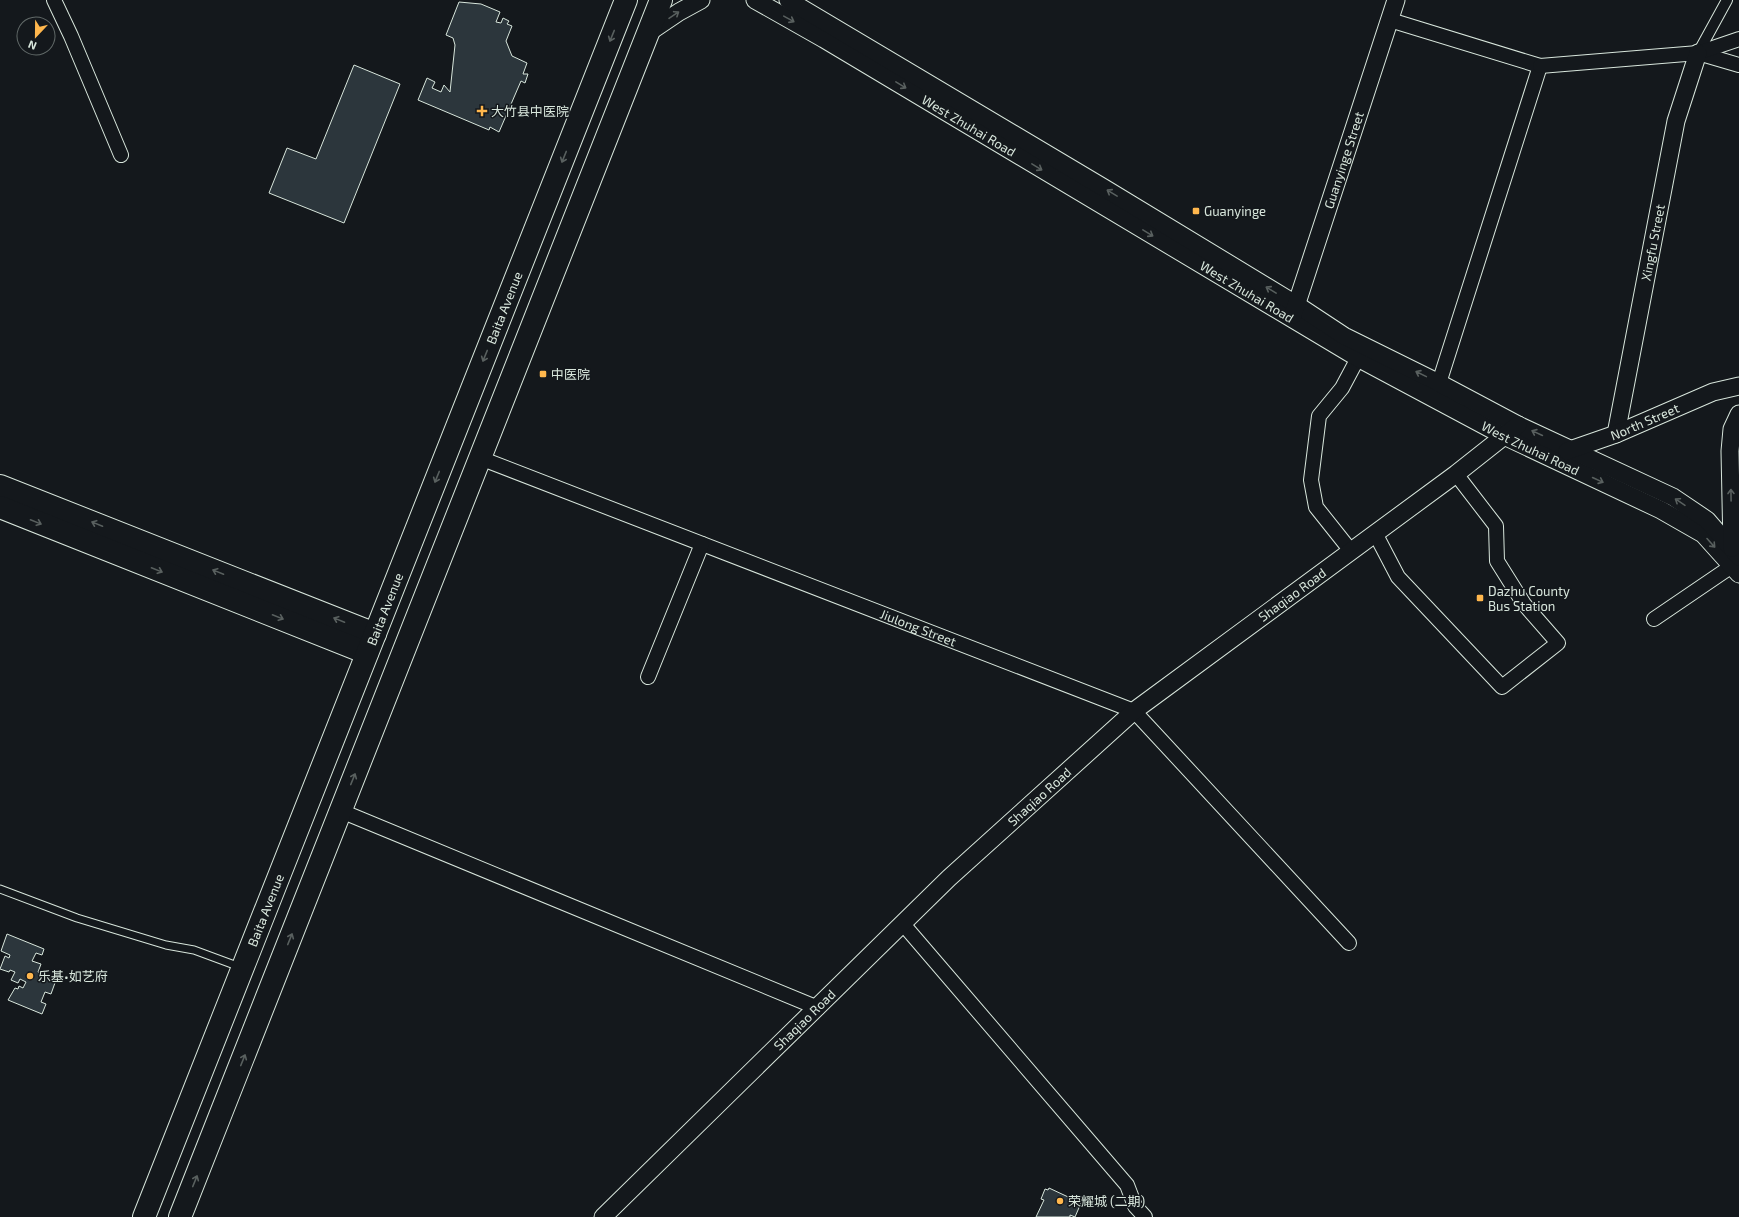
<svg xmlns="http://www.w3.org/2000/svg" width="1739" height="1217" viewBox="0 0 1739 1217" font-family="'Exo 2','Noto Sans SC',sans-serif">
  <rect width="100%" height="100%" fill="#14181c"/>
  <path fill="#2c363c" stroke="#d8e6dc" d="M459,2L481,4L500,12L496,22L501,23L503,18L509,21L507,24L512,26L506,41L512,56L527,63L523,74H528L525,83L521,81L499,132L490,127L489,130L418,100L427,78L435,82L432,88L441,92L444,85L450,92L455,45L453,38L446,35Z
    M354,65L400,84L344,223L269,193L287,148L316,159Z
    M7,934L44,949L42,955L36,953L32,961L41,964L38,972L56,980L51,994L45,992L41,1002L46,1004L42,1014L8,1000L15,988L18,989L19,986L23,988L26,982L20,979L18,983L11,980L15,972L10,970L9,972L0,969L5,956L9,958L10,955L1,951Z
    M1049,1188L1081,1203L1075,1217L1070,1215V1217H1036L1044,1200L1041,1199L1045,1189L1048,1190Z"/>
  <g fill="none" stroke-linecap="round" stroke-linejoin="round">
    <g stroke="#d8e6dc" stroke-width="9">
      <path id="service" d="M0,889L77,918L166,945L194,950L240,967"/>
    </g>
    <g stroke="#d8e6dc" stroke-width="12">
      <path id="pedestrian" d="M1698,53L1727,0"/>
    </g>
    <g stroke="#d8e6dc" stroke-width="16">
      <g id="minor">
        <path d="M54,0L71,36L121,155"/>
        <path d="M1390,20L1540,66L1439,383"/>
        <path d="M1698,53L1739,65"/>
        <path d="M1540,66L1698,53L1739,39"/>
        <path id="s1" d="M480,458L1134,711L1349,943"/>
        <path d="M1375,533L1398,577L1502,687L1558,643L1524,604L1497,561L1496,526L1456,474"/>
        <path d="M1351,551L1316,507L1311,480L1319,416L1342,388L1358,358"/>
        <path d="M1654,619L1732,566"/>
        <path d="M648,677L702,544"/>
        <path d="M341,811L818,1008"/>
        <path d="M903,924L1127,1185L1135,1206L1145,1217"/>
      </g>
    </g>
    <g stroke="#d8e6dc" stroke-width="19">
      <g id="tertiary">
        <path id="s2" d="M755,0L824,39L1358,358L1504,436L1661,510L1703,534L1739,574"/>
        <path d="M788,0L1104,188L1297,305L1344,336L1439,383L1518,425L1673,497L1707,520L1739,557"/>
        <path d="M648,33L679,12L701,0"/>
        <path id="s3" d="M1293,315L1396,0"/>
        <path id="s4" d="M1616,434L1676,121L1698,53"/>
        <path id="s5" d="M1567,451L1616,434L1713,392L1739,386"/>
        <path d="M1732,548L1730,451L1732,429L1739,414"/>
        <path id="s6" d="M603,1217L949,878L1134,711L1456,474L1518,425"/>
      </g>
    </g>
    <g stroke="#d8e6dc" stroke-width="24">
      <g id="trunk">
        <path d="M0,486L375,634"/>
        <path d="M0,507L367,653"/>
        <path id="s7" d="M144,1217L626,0"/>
        <path d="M180,1217L661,0"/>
      </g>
    </g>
    <use href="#service" stroke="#14181c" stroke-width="7"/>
    <use href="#pedestrian" stroke="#14181c" stroke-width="10"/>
    <use href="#minor" stroke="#14181c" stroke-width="14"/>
    <use href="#tertiary" stroke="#14181c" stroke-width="17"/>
    <use href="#trunk" stroke="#14181c" stroke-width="22"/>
  </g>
  <defs><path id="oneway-shaft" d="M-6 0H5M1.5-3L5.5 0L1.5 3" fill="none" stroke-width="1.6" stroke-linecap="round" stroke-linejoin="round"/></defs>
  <g stroke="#59605f">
    <use href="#oneway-shaft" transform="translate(674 15) rotate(-34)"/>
    <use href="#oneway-shaft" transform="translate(789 19) rotate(29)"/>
    <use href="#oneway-shaft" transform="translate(612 36) rotate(112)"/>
    <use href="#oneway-shaft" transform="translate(901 85) rotate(31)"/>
    <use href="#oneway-shaft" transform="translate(564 157) rotate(112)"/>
    <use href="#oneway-shaft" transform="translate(1037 167) rotate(31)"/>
    <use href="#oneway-shaft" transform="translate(1112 193) rotate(-149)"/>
    <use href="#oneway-shaft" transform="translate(1148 233) rotate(31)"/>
    <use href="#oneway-shaft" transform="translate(1271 290) rotate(-149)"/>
    <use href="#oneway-shaft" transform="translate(485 356) rotate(112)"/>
    <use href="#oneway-shaft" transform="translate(1421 374) rotate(-154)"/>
    <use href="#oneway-shaft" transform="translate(1537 433) rotate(-155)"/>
    <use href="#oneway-shaft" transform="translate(437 477) rotate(112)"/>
    <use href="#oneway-shaft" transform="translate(1598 480) rotate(25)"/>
    <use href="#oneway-shaft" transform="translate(1731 495) rotate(-91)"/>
    <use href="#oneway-shaft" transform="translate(1680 502) rotate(-146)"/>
    <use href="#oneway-shaft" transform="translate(36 522) rotate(22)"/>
    <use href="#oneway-shaft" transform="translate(97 524) rotate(-158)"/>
    <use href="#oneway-shaft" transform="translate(1711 543) rotate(48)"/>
    <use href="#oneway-shaft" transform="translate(157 570) rotate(22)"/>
    <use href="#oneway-shaft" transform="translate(218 572) rotate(-158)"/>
    <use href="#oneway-shaft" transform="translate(278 617) rotate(22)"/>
    <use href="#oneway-shaft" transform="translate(339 620) rotate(-158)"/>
    <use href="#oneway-shaft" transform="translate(353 779) rotate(-68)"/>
    <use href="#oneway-shaft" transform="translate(290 939) rotate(-68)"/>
    <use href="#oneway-shaft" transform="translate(243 1060) rotate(-68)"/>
    <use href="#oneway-shaft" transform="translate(195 1181) rotate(-68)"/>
  </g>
  <g fill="#ffb74d" stroke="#14181c" stroke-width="1.5">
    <path d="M480 105h4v4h4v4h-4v4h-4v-4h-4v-4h4z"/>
    <rect x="1192" y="207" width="8" height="8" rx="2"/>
    <rect x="539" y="370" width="8" height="8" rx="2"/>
    <rect x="1476" y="594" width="8" height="8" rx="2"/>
    <circle cx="30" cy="976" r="4"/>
    <circle cx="1060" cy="1201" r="4"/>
  </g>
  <g text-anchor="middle" stroke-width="3" stroke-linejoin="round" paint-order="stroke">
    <g font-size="13" fill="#d8e6dc" stroke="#14181c" text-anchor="start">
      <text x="491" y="116">大竹县中医院</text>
      <text x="1204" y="216">Guanyinge</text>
      <text x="551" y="379">中医院</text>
      <text x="1488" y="596">Dazhu County<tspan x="1488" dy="15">Bus Station</tspan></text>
      <text x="38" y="981">乐基•如艺府</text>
      <text x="1068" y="1206">荣耀城 (二期)</text>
    </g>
    <g font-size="13" fill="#d8e6dc" stroke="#14181c">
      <text dy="5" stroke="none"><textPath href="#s2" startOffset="248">West Zhuhai Road</textPath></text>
      <text dy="5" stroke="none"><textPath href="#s3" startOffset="163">Guanyinge Street</textPath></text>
      <text dy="5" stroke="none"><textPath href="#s4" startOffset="195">Xingfu Street</textPath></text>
      <text dy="5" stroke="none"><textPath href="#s2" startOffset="572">West Zhuhai Road</textPath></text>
      <text dy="5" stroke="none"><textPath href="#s7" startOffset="978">Baita Avenue</textPath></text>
      <text dy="5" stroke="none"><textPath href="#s5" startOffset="83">North Street</textPath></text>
      <text dy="5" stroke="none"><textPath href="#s2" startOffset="896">West Zhuhai Road</textPath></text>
      <text dy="5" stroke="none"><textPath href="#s6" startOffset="930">Shaqiao Road</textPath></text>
      <text dy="5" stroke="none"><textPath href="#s7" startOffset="654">Baita Avenue</textPath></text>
      <text dy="5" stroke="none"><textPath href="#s1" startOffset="470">Jiulong Street</textPath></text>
      <text dy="5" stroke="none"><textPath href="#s6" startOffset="606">Shaqiao Road</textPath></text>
      <text dy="5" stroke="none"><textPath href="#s7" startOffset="330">Baita Avenue</textPath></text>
      <text dy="5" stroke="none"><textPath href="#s6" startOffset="282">Shaqiao Road</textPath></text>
    </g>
  </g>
  <g transform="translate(36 36) rotate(202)"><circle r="19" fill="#14181c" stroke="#626a69"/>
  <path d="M0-3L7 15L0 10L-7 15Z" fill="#ffb74d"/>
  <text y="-6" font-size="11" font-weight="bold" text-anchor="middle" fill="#d8e6dc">N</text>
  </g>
</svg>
